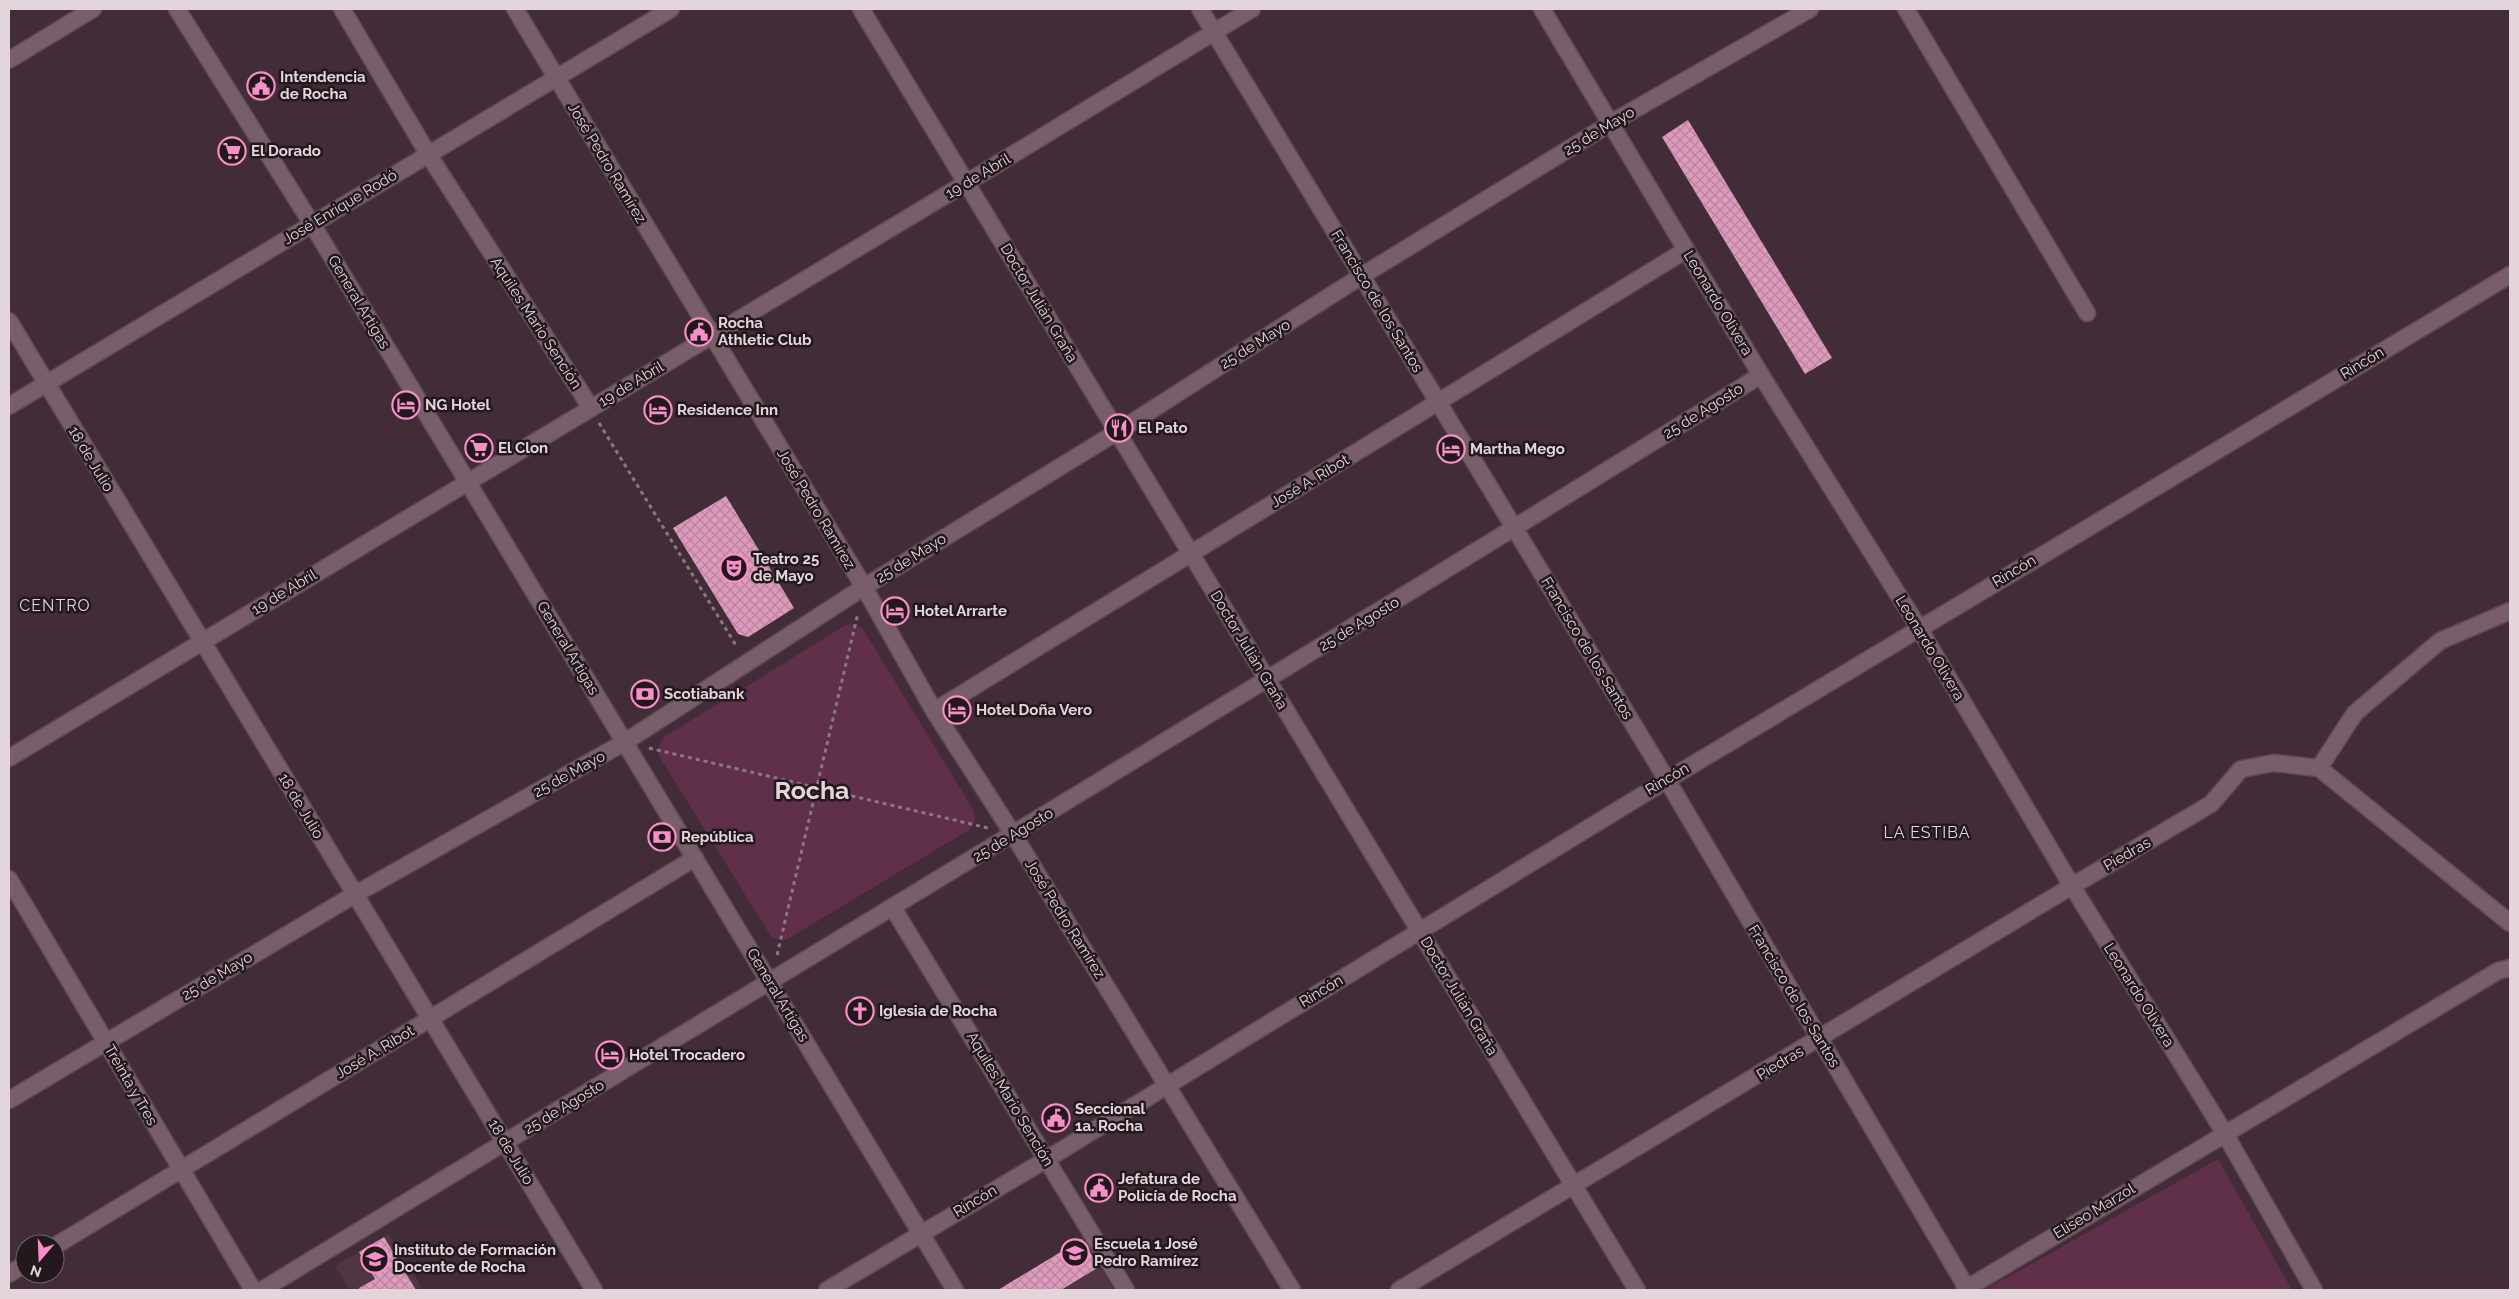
<svg xmlns="http://www.w3.org/2000/svg" width="2519" height="1299" viewBox="0 0 2519 1299" font-family="Raleway,sans-serif">
  <defs>
    <pattern id="building-cross-hatch" width="8" height="8" patternUnits="userSpaceOnUse" patternTransform="scale(1.25)"><rect width="8" height="8" fill="#de9abd"/><path d="M0 0l8 8M0 8l8-8" fill="none" stroke="#b8849e"/></pattern>
  </defs>
  <rect width="100%" height="100%" fill="#422c37"/>
  <path fill="#513543" d="M389,1234L423,1290H350L335,1266Z
    M1082,1239L1114,1290H998Z"/>
  <path fill="#602f4a" d="M855,624L863,629L974,811L975,821L969,830L786,940L772,938L659,756V745L664,737L846,625Z
    M2218,1159L2292,1290H1985Z"/>
  <path fill="url(#building-cross-hatch)" d="M1688,120L1832,358L1805,374L1662,137Z
    M726,496L794,608L748,637L738,634L673,528Z
    M384,1237L416,1290H360L359,1288L375,1279L359,1252Z
    M1082,1239L1099,1267L1061,1290H998Z"/>
  <g fill="none" stroke-linecap="round" stroke-linejoin="round">
    <g stroke="#5d4a53" stroke-width="19">
      <path id="street" d="M177,9L312,224L955,1290
        M342,9L428,154L591,408
        M515,9L864,587L934,711L1013,834L1292,1290
        M861,9L1637,1290
        M1200,9L1667,780L1968,1290
        M1542,9L1761,375L1919,628L2072,886L2224,1132L2314,1290
        M1906,9L2087,313
        M9,60L93,9
        M9,321L594,1290
        M9,406L671,9
        M934,711L1686,250
        M9,758L966,183L1252,9
        M2319,768L2510,923
        M9,879L253,1290
        M893,908L1126,1290
        M9,1100L354,895L625,742L864,587L1117,432L1363,275L1611,123L1810,9
        M55,1246L695,858
        M9,1274L25,1264
        M262,1290C762,985 1264,684 1761,375
        M827,1290L1047,1159L1667,780L2510,275
        M1399,1290L2072,886L2211,804L2241,769L2274,763L2319,768L2355,713L2440,641L2510,611
        M1964,1290L2498,971L2510,968"/>
    </g>
    <path stroke="#8b7881" stroke-width="3" stroke-dasharray="4 4" stroke-linecap="butt" d="M599,423L737,647
      M649,748L988,828
      M777,955L858,613"/>
    <use href="#street" stroke="#775e6a" stroke-width="16"/>
  </g>
  <defs>
    <g id="civic-ring" transform="scale(1.4375)"><circle r="9.5" fill="#22181d" stroke="#f98fc8" stroke-width="1.5"/><path d="M-.6-6.5H3V-4.5H.6V-3L4-1V1h2V6H-6V1h2V-1L-.6-3ZM-1.2 2.5V6h2.4V2.5Z" fill="#f98fc8"/></g>
    <g id="supermarket-ring" transform="scale(1.4375)"><circle r="9.5" fill="#22181d" stroke="#f98fc8" stroke-width="1.5"/><path d="M-6-5.5h2.5l.6 2H6L4.5 2H-2.5L-4.4-4H-6ZM-1.5 3.2a1.3 1.3 0 1 0 .1 0ZM3 3.2a1.3 1.3 0 1 0 .1 0Z" fill="#f98fc8"/></g>
    <g id="hotel-ring" transform="scale(1.4375)"><circle r="9.5" fill="#22181d" stroke="#f98fc8" stroke-width="1.5"/><path d="M-6-4.5h1.5V1H6V5H4.5V3h-9V5H-6ZM-4 0a1.8 1.8 0 1 1 3.6 0ZM.5 0V-2.5h3Q6-2.5 6 0Z" fill="#f98fc8"/></g>
    <g id="restaurant-ring" transform="scale(1.4375)"><circle r="9.5" fill="#22181d" stroke="#f98fc8" stroke-width="1.5"/><path d="M-5-6h1v4h1v-4h1v4h1v-4h1v5L-1.5 .5V6h-2V.5L-5-1ZM5-6V6H3V1.5H1.5Q1.5-4 5-6Z" fill="#f98fc8"/></g>
    <g id="theatre-ring" transform="scale(1.4375)"><circle r="9.5" fill="#22181d" stroke="#f98fc8" stroke-width="1.5"/><path d="M-5-5.5Q0-4 5-5.5V0Q5 5 0 6Q-5 5-5 0ZM-3.3-2.5H-1v1.5H-3.3ZM1-2.5H3.3v1.5H1ZM-2.8 1Q0 5.5 2.8 1Z" fill="#f98fc8"/></g>
    <g id="bank-ring" transform="scale(1.4375)"><circle r="9.5" fill="#22181d" stroke="#f98fc8" stroke-width="1.5"/><path d="M-6-4H6V4H-6ZM0-2.3a2.3 2.3 0 1 0 0 4.6a2.3 2.3 0 1 0 0-4.6Z" fill="#f98fc8"/></g>
    <g id="church-ring" transform="scale(1.4375)"><circle r="9.5" fill="#22181d" stroke="#f98fc8" stroke-width="1.5"/><path d="M-1.2-6h2.4v3.5h3.3v2.4h-3.3V6h-2.4V-.1h-3.3v-2.4h3.3Z" fill="#f98fc8"/></g>
    <g id="school-ring" transform="scale(1.4375)"><circle r="9.5" fill="#22181d" stroke="#f98fc8" stroke-width="1.5"/><path d="M0-5L7-2L0 1L-7-2ZM-4 1L0 2.5L4 1V4Q0 6-4 4Z" fill="#f98fc8"/></g>
    <g id="university-ring" transform="scale(1.4375)"><circle r="9.5" fill="#22181d" stroke="#f98fc8" stroke-width="1.5"/><path d="M0-5L7-2L0 1L-7-2ZM-4 1L0 2.5L4 1V4Q0 6-4 4Z" fill="#f98fc8"/></g>
  </defs>
  <g fill-rule="evenodd">
    <use href="#civic-ring" x="261" y="86"/>
    <use href="#supermarket-ring" x="232" y="151"/>
    <use href="#civic-ring" x="699" y="332"/>
    <use href="#hotel-ring" x="406" y="405"/>
    <use href="#hotel-ring" x="658" y="410"/>
    <use href="#restaurant-ring" x="1119" y="428"/>
    <use href="#supermarket-ring" x="479" y="448"/>
    <use href="#hotel-ring" x="1451" y="449"/>
    <use href="#theatre-ring" x="734" y="568"/>
    <use href="#hotel-ring" x="895" y="611"/>
    <use href="#bank-ring" x="645" y="694"/>
    <use href="#hotel-ring" x="957" y="710"/>
    <use href="#bank-ring" x="662" y="837"/>
    <use href="#church-ring" x="860" y="1011"/>
    <use href="#hotel-ring" x="610" y="1055"/>
    <use href="#civic-ring" x="1056" y="1118"/>
    <use href="#civic-ring" x="1099" y="1188"/>
    <use href="#school-ring" x="1075" y="1253"/>
    <use href="#university-ring" x="375" y="1259"/>
  </g>
  <g text-anchor="middle" stroke-width="5" stroke-linejoin="round" paint-order="stroke">
    <g font-size="15" font-weight="bold" fill="#e4d5dc" stroke="#22181d" text-anchor="start">
      <text x="280" y="82">Intendencia<tspan x="280" dy="17">de Rocha</tspan></text>
      <text x="251" y="156">El Dorado</text>
      <text x="718" y="328">Rocha<tspan x="718" dy="17">Athletic Club</tspan></text>
      <text x="425" y="410">NG Hotel</text>
      <text x="677" y="415">Residence Inn</text>
      <text x="1138" y="433">El Pato</text>
      <text x="498" y="453">El Clon</text>
      <text x="1470" y="454">Martha Mego</text>
      <text x="753" y="564">Teatro 25<tspan x="753" dy="17">de Mayo</tspan></text>
      <text x="914" y="616">Hotel Arrarte</text>
      <text x="664" y="699">Scotiabank</text>
      <text x="976" y="715">Hotel Doña Vero</text>
      <text x="681" y="842">República</text>
      <text x="879" y="1016">Iglesia de Rocha</text>
      <text x="629" y="1060">Hotel Trocadero</text>
      <text x="1075" y="1114">Seccional<tspan x="1075" dy="17">1a. Rocha</tspan></text>
      <text x="1118" y="1184">Jefatura de<tspan x="1118" dy="17">Policía de Rocha</tspan></text>
      <text x="1094" y="1249">Escuela 1 José<tspan x="1094" dy="17">Pedro Ramírez</tspan></text>
      <text x="394" y="1255">Instituto de Formación<tspan x="394" dy="17">Docente de Rocha</tspan></text>
    </g>
    <g font-size="15" fill="#e4d5dc" stroke="#22181d">
      <text transform="translate(1599 131) rotate(-31)" y="5">25 de Mayo</text>
      <text transform="translate(607 163) rotate(59)" y="5">José Pedro Ramírez</text>
      <text transform="translate(978 176) rotate(-31)" y="5">19 de Abril</text>
      <text transform="translate(340 207) rotate(-31)" y="5">José Enrique Rodó</text>
      <text transform="translate(1377 301) rotate(59)" y="5">Francisco de los Santos</text>
      <text transform="translate(359 302) rotate(59)" y="5">General Artigas</text>
      <text transform="translate(1039 303) rotate(59)" y="5">Doctor Julián Graña</text>
      <text transform="translate(1718 303) rotate(59)" y="5">Leonardo Olivera</text>
      <text transform="translate(536 323) rotate(57)" y="5">Aquiles Mario Sención</text>
      <text transform="translate(1255 344) rotate(-32)" y="5">25 de Mayo</text>
      <text transform="translate(2362 363) rotate(-31)" y="5">Rincón</text>
      <text transform="translate(631 384) rotate(-31)" y="5">19 de Abril</text>
      <text transform="translate(1703 411) rotate(-32)" y="5">25 de Agosto</text>
      <text transform="translate(91 459) rotate(59)" y="5">18 de Julio</text>
      <text transform="translate(1310 481) rotate(-31)" y="5">José A. Ribot</text>
      <text transform="translate(816 509) rotate(59)" y="5">José Pedro Ramírez</text>
      <text transform="translate(911 558) rotate(-32)" y="5">25 de Mayo</text>
      <text transform="translate(2014 571) rotate(-31)" y="5">Rincón</text>
      <text transform="translate(284 592) rotate(-31)" y="5">19 de Abril</text>
      <text transform="translate(1359 624) rotate(-31)" y="5">25 de Agosto</text>
      <text transform="translate(568 648) rotate(59)" y="5">General Artigas</text>
      <text transform="translate(1587 648) rotate(59)" y="5">Francisco de los Santos</text>
      <text transform="translate(1930 648) rotate(59)" y="5">Leonardo Olivera</text>
      <text transform="translate(1249 650) rotate(59)" y="5">Doctor Julián Graña</text>
      <text transform="translate(569 774) rotate(-29)" y="5">25 de Mayo</text>
      <text transform="translate(1667 779) rotate(-31)" y="5">Rincón</text>
      <text transform="translate(301 806) rotate(59)" y="5">18 de Julio</text>
      <text transform="translate(1013 835) rotate(-31)" y="5">25 de Agosto</text>
      <text transform="translate(2127 854) rotate(-30)" y="5">Piedras</text>
      <text transform="translate(1065 919) rotate(58)" y="5">José Pedro Ramírez</text>
      <text transform="translate(217 976) rotate(-31)" y="5">25 de Mayo</text>
      <text transform="translate(1321 991) rotate(-31)" y="5">Rincón</text>
      <text transform="translate(778 995) rotate(59)" y="5">General Artigas</text>
      <text transform="translate(2139 995) rotate(58)" y="5">Leonardo Olivera</text>
      <text transform="translate(1459 996) rotate(59)" y="5">Doctor Julián Graña</text>
      <text transform="translate(1794 996) rotate(59)" y="5">Francisco de los Santos</text>
      <text transform="translate(375 1052) rotate(-31)" y="5">José A. Ribot</text>
      <text transform="translate(1780 1063) rotate(-31)" y="5">Piedras</text>
      <text transform="translate(131 1085) rotate(60)" y="5">Treinta y Tres</text>
      <text transform="translate(1010 1099) rotate(59)" y="5">Aquiles Mario Sención</text>
      <text transform="translate(564 1107) rotate(-31)" y="5">25 de Agosto</text>
      <text transform="translate(511 1152) rotate(59)" y="5">18 de Julio</text>
      <text transform="translate(975 1201) rotate(-31)" y="5">Rincón</text>
      <text transform="translate(2094 1211) rotate(-31)" y="5">Eliseo Marzol</text>
    </g>
    <g font-size="16" letter-spacing="1" fill="#e4d5dc" stroke="#22181d">
      <text x="55" y="611">CENTRO</text>
      <text x="1927" y="838">LA ESTIBA</text>
    </g>
    <g font-size="25" font-weight="bold" fill="#e4d5dc" stroke="#22181d">
      <text x="812" y="799">Rocha</text>
    </g>
  </g>
  <rect width="2519" height="1299" fill="none" stroke="#e4d5dc" stroke-width="20"/>
  <g transform="translate(40 1259) rotate(199)"><circle r="24" fill="#22181d" stroke="#706469"/>
  <path d="M0-4L9 19L0 12L-9 19Z" fill="#f98fc8"/>
  <text y="-8" font-size="14" font-weight="bold" text-anchor="middle" fill="#e4d5dc">N</text>
  </g>
</svg>
